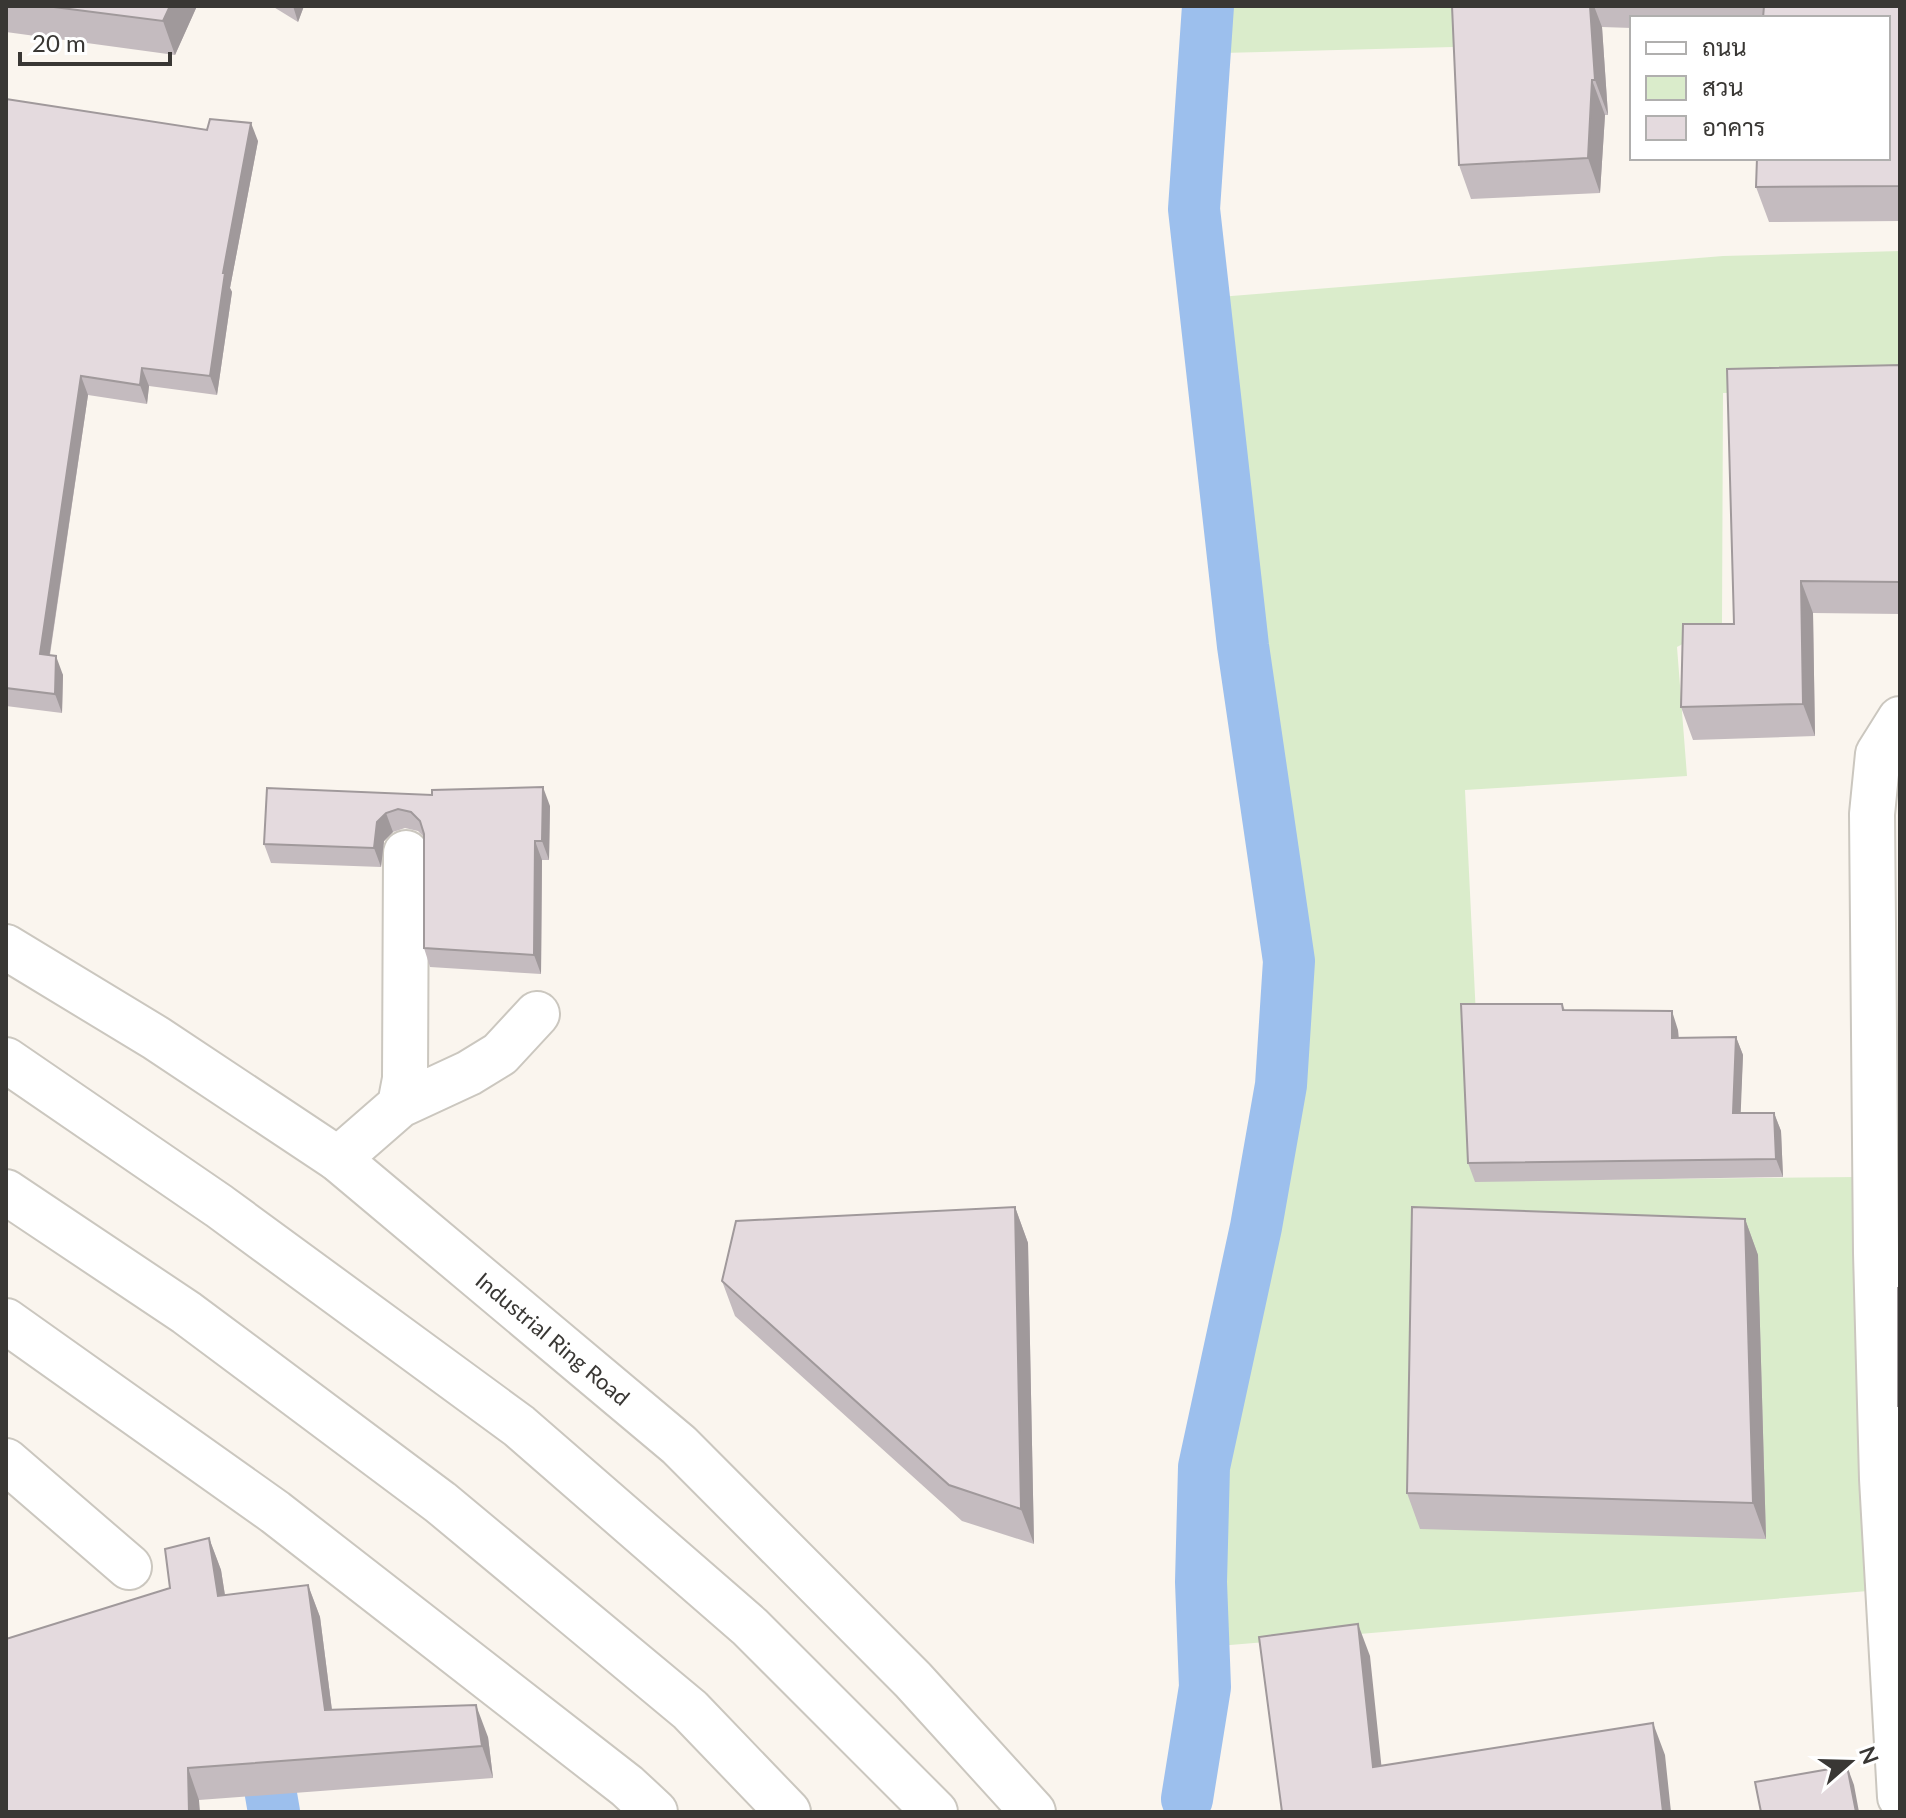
<svg xmlns="http://www.w3.org/2000/svg" width="1906" height="1818" viewBox="0 0 1906 1818" font-family="Lato,Sarabun,sans-serif">
  <rect width="100%" height="100%" fill="#faf5ee"/>
  <path fill="#daeccb" d="M1225,6H1454L1453,47L1222,53Z
    M1900,251V389L1723,393L1722,623L1677,647L1687,776L1465,790L1484,1181L1856,1177L1868,1591L1218,1646L1214,1492L1281,1161L1301,988L1286,774L1219,297L1723,256Z"/>
  <g fill="none" stroke-linecap="round" stroke-linejoin="round">
    <path stroke="#9cbfed" stroke-width="52" d="M259,1725L274,1812
      M1187,1799L1205,1687L1201,1582L1204,1467L1256,1227L1281,1085L1289,961L1243,646L1194,209L1208,6"/>
    <g stroke="#cbc7bf" stroke-width="48">
      <path id="street" d="M1900,719L1878,754L1872,814L1876,1253L1882,1479L1900,1797
        M400,1105L469,1073L500,1054L537,1014
        M338,1159L400,1105L405,1079L406,853
        M6,1461L129,1567"/>
    </g>
    <g stroke="#cbc7bf" stroke-width="48">
      <g id="secondary">
        <path id="s1" d="M6,947L156,1038L338,1159L679,1445L913,1680L1033,1812"/>
        <path d="M6,1321L275,1512L627,1786L655,1812"/>
      </g>
    </g>
    <g stroke="#cbc7bf" stroke-width="48">
      <path id="primary" d="M6,1060L219,1206L519,1426L750,1627L935,1812
        M6,1192L187,1313L440,1502L690,1710L788,1812"/>
    </g>
    <use href="#street" stroke="#fff" stroke-width="44"/>
    <use href="#secondary" stroke="#fff" stroke-width="44"/>
    <use href="#primary" stroke="#fff" stroke-width="44"/>
  </g>
  <path fill="#c4bbbf" d="M6,6H197L175,55L6,32Z
    M272,6H304L298,22Z
    M1452,6H1900V221L1769,222L1756,187L1888,18H1632V28L1602,27L1608,115H1605L1600,193L1471,199L1459,165Z
    M6,99L258,141L230,288L232,292L217,395L149,386L147,404L88,395L50,655L63,675L62,713L6,706Z
    M1900,365V614L1813,613L1815,736L1693,740L1681,707Z
    M267,788L550,806L549,860H542L541,974L430,967L424,948V837L418,831L405,828L393,832L384,841L381,867L271,863L264,844Z
    M1562,1004L1565,1010L1678,1030L1679,1038L1736,1037L1743,1055L1740,1113H1774L1781,1131L1783,1177L1475,1182L1468,1163Z
    M1015,1207L1028,1243L1034,1544L962,1521L735,1316L722,1281Z
    M1745,1219L1758,1255L1766,1539L1420,1529L1407,1493Z
    M209,1538L221,1570L225,1595L308,1585L320,1617L332,1710L488,1737L493,1778L199,1800L7,1812L170,1588Z"/>
  <path fill="#a0999b" d="M170,6H197L175,55L163,21Z
    M293,6H304L298,22Z
    M1590,6H1594L1602,27L1608,115L1595,80Z
    M1592,80L1605,115L1600,193L1588,158Z
    M251,123L258,141L230,288L232,292L217,395L210,376L223,273Z
    M142,368L149,386L147,404L140,385Z
    M81,376L88,395L47,672L40,654Z
    M1801,581L1813,613L1815,736L1803,704Z
    M56,656L63,675L62,713L55,694Z
    M543,787L550,806L549,860L542,841Z
    M386,813L393,832L384,841L381,867L374,848L377,822Z
    M535,841L542,860L541,974L534,955Z
    M1672,1011L1678,1030L1679,1056L1672,1038Z
    M1736,1037L1743,1055L1740,1131L1733,1113Z
    M1774,1113L1781,1131L1783,1177L1776,1159Z
    M1015,1207L1028,1243L1034,1544L1021,1509Z
    M1745,1219L1758,1255L1766,1539L1753,1503Z
    M209,1538L221,1570L230,1628L218,1596Z
    M308,1585L320,1617L336,1742L325,1710Z
    M1358,1624L1370,1656L1385,1800L1373,1767Z
    M476,1705L488,1737L493,1778L482,1746Z
    M1653,1723L1665,1755L1671,1812H1663Z
    M1847,1766L1854,1785L1859,1812H1856Z
    M188,1768L199,1800L200,1812H189Z"/>
  <path fill="#e4dade" stroke="#a0999b" stroke-width="2" d="M46,6H170L163,21Z
    M1452,6H1590L1595,80H1592L1588,158L1459,165Z
    M1764,6H1900V186L1756,187L1757,158H1888V18H1763Z
    M6,99L207,130L210,119L251,123L223,273H225L210,376L142,368L140,385L81,376L40,654L56,656L55,694L6,688Z
    M1900,365V582L1801,581L1803,704L1681,707L1683,624H1734L1727,369Z
    M543,787L542,841H535L534,955L424,948V834L420,821L411,812L398,809L386,813L377,822L374,848L264,844L267,788L432,795V790Z
    M1461,1004H1562L1563,1010L1672,1011V1038L1736,1037L1733,1113H1774L1776,1159L1468,1163Z
    M1015,1207L1021,1509L949,1485L722,1281L736,1221Z
    M1412,1207L1745,1219L1753,1503L1407,1493Z
    M1898,1288H1900V1406H1898Z
    M209,1538L218,1596L308,1585L325,1710L476,1705L482,1746L188,1768L189,1812H7L6,1795V1639L170,1588L165,1549Z
    M1358,1624L1373,1767L1653,1723L1663,1812H1282L1259,1637Z
    M1847,1766L1856,1812H1761L1755,1782Z"/>
  <g text-anchor="middle" stroke-width="8" stroke-linejoin="round" paint-order="stroke">
    <g font-size="22" fill="#393734" stroke="#fff">
      <text dy="8" stroke="none"><textPath href="#s1" startOffset="674">Industrial Ring Road</textPath></text>
    </g>
  </g>
  <rect width="1906" height="1818" fill="none" stroke="#393734" stroke-width="16"/>
  <rect x="1630" y="16" width="260" height="144" fill="#ffffff" stroke="#b0afae" stroke-width="2"/>
  <rect x="1646" y="42" width="40" height="12" fill="#ffffff" stroke="#b0afae" stroke-width="2"/>
  <text x="1702" y="56" font-size="24" fill="#393734">ถนน</text>
  <rect x="1646" y="76" width="40" height="24" fill="#daeccb" stroke="#b0afae" stroke-width="2"/>
  <text x="1702" y="96" font-size="24" fill="#393734">สวน</text>
  <rect x="1646" y="116" width="40" height="24" fill="#e4dade" stroke="#b0afae" stroke-width="2"/>
  <text x="1702" y="136" font-size="24" fill="#393734">อาคาร</text>
  <g transform="translate(1850 1762) rotate(70)" stroke="#ffffff" stroke-width="6" paint-order="stroke">
  <path d="M0-6L14 30L0 20L-14 30Z" fill="#393734"/>
  <text y="-12" font-size="22" font-weight="bold" text-anchor="middle" fill="#393734">N</text>
  </g>
  <path d="M20 52v12h150v-12" fill="none" stroke="#393734" stroke-width="4"/>
  <text x="32" y="52" font-size="24" fill="#393734" stroke="#ffffff" stroke-width="6" paint-order="stroke">20 m</text>
</svg>
